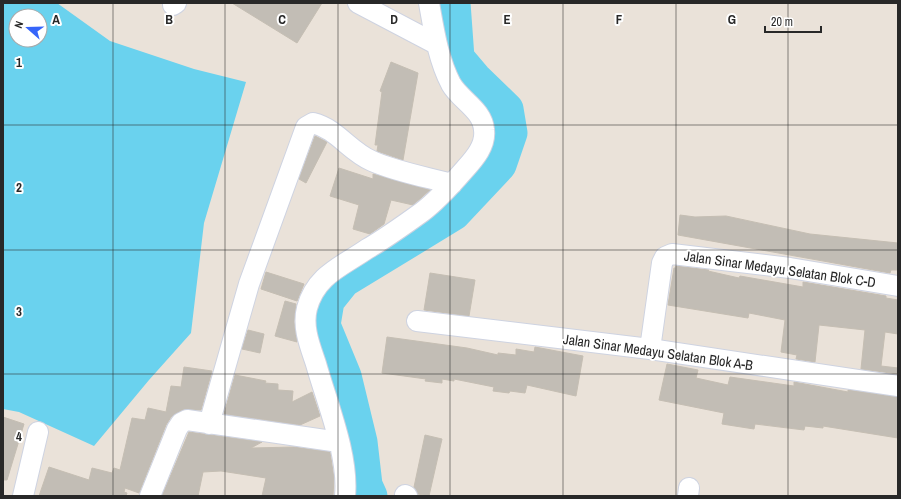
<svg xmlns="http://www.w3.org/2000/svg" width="901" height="499" viewBox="0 0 901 499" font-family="'Archivo Narrow',sans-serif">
  <rect width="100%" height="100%" fill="#eae2d9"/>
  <path fill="#6ad2ee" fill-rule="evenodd" d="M3,3H57L110,41L194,69L246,82L204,223L191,333L149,380L94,446L19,412L3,409ZM16,16H40V40H16Z"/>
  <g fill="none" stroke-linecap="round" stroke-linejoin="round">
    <path stroke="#6ad2ee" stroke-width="33" d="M371,496L366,485L361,442L345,376L324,325L328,301L344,281L454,214L500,165L511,133L507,109L475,78L458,58L454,3"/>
  </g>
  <path fill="#c2bdb5" stroke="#c5beb3" d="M232,3H322L297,43Z
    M391,62L418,73L403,160L377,151L378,145H375L382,92L380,91Z
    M315,136L327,142L306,183L299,179Z
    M339,168L373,179V174L430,190L413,205L391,200L384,224L370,234L353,229L359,205L330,196Z
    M680,215L695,217L726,216L810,234L898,243V270H891L890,273L678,235Z
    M676,266L709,270L708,271L739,278L740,276L803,287V282L886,296V298L898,300V334L885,332L881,366L898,368V374L861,369L865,330L819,325L815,362L796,359L797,355L781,352L785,320L749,313L748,318L668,305L674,268H676Z
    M266,272L304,284L297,301L261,289Z
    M430,273L475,280L469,316L424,310Z
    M285,301L296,304L294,322L297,342L275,336Z
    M248,330L264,334L260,353L242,349Z
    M387,337L467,348L498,355V353L516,355V349L534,352L535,347L583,356L576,396L527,385L525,393L510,391L509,393L493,391L494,387L454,379V381L442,379V383L425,381L426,379L382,373Z
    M667,364L698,370L696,378L728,385L730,377L794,386V382L848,392V390L898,397V438L823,426V428L805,426L804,430L755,424L754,429L722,424L724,413L659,400Z
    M184,367L212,371L201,410H182L171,417L166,425L139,493L125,488L124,492L127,493L126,496H39L49,467L89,480L92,468L112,473L114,468L120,470L132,418L145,420L148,408L166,412L171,386L181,387Z
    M235,375L266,381L265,383L278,384V390L293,391L292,402L312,392L320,416L300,425L224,414Z
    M3,417L24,424L7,480H3Z
    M189,432L262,442L251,448L294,447L330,452L334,478L333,496H262L266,478L221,471L203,472L198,496H162Z
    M425,435L442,439L429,496L418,494L414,487Z"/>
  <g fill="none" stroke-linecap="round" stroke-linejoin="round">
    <g stroke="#ced3e1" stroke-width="22">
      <path id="minor" d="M358,3L436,44
        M173,5L176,3
        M417,321L650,349L898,386
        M650,349L662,263L665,257L672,254L790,268L898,286
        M209,424L249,284L306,127L313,123C337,129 349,151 372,161C397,172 426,177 452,184
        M405,495L407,496
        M23,496L38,432
        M150,496L177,429L181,423L187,420L339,442
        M345,496C349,456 327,403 316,364C310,346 302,327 307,308C316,275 341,267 367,249C386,238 404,225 422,212C438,200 452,184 465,169C475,158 486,145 484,130C483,110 460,100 451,84C438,59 434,31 429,3
        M688,496L689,488"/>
    </g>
    <use href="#minor" stroke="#fff" stroke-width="20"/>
  </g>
  <path fill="none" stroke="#282828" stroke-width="1" stroke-opacity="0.55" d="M113,3V496M225,3V496M338,3V496M450,3V496M563,3V496M676,3V496M788,3V496M3,125H898M3,250H898M3,374H898"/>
  <g text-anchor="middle" stroke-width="4" stroke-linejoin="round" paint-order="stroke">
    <g font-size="14" fill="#282828" stroke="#fff">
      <text transform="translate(780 269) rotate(8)" y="5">Jalan Sinar Medayu Selatan Blok C-D</text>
      <text transform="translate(658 352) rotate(8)" y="5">Jalan Sinar Medayu Selatan Blok A-B</text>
    </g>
  </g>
  <g font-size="13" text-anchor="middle" font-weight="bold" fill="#282828" stroke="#fff" stroke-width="4" stroke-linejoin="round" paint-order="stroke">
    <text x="56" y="24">A</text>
    <text x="169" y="24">B</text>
    <text x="282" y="24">C</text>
    <text x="394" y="24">D</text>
    <text x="507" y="24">E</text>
    <text x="619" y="24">F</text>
    <text x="732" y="24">G</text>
    <text x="19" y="67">1</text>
    <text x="19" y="192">2</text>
    <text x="19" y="316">3</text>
    <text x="19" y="441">4</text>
  </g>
  <rect width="901" height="499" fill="none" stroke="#282828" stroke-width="8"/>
  <g transform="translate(28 28) rotate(290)"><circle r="19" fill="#ffffff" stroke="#a9a9a9"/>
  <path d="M0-3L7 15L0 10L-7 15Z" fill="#3665fa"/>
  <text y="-6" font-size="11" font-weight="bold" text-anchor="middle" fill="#282828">N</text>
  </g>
  <path d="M765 26v6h56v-6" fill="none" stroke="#282828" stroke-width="2"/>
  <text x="771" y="26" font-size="12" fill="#282828" stroke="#ffffff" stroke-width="3" paint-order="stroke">20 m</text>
</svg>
